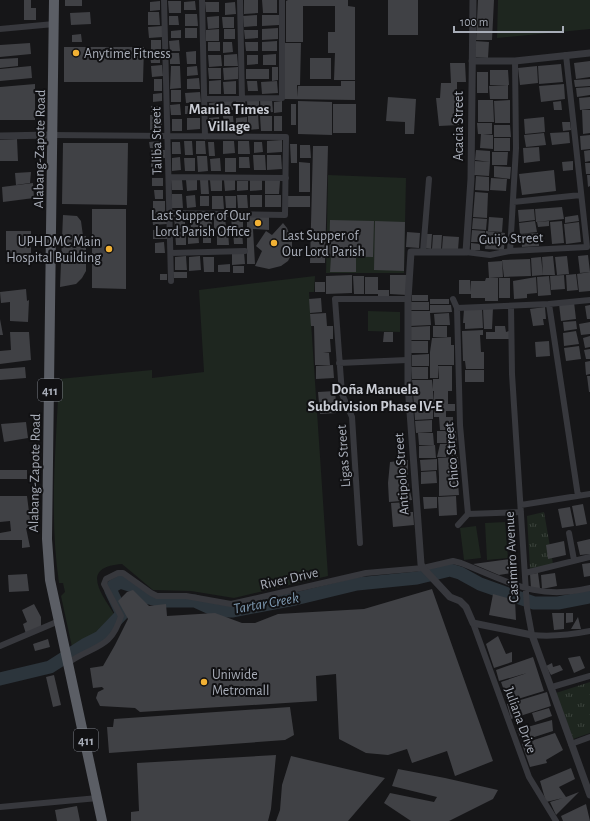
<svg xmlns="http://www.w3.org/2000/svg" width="590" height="821" viewBox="0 0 590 821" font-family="'Alegreya Sans',sans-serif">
  <defs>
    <pattern id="park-tufts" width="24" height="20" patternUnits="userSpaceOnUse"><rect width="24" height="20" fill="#1e261f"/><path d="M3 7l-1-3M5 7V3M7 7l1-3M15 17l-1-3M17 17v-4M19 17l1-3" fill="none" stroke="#3c433d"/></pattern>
  </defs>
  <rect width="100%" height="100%" fill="#161618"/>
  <path fill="#1e261f" d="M498,0H590V29L497,38Z
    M328,175L406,178L404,273H326Z
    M315,276L314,292H309L328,576L234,598L191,591L153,590L122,564C80,567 101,593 114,614L107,631L72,647L61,596L65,592L63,583H59C49,516 56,447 59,379L152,370V378L204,372L199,290Z
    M368,311L400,312V332L368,331Z
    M505,522L508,558L487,560L485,523Z
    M476,526L481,558L464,560L460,528Z"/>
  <path fill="url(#park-tufts)" d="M544,512L553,564L530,569L527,516Z
    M590,682V733L573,739L556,693Z"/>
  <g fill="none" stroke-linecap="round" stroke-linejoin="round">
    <path stroke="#2c353c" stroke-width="13" d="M0,679L50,667L86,644L100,637L122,614L111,591L113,586L120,582L136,587L149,598L161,601H195L217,611H232L295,599L357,584L417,578L450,570L460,573L480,584L534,603H558L590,597"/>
  </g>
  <path fill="#404145" d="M24,0H31V8H36V20H24Z
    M65,0H82V6H65Z
    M244,0H258V13L244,14Z
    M262,0H277V13H263Z
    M288,0H348V6L355,7V80H334L335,53H328V32H335V6H303V42H286V1Z
    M388,0H418V35H388Z
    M478,0H494L492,40H476Z
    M160,1V10L150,11V2Z
    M168,1H181V13H169Z
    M195,1L196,10H184V2Z
    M205,2H219V12H206Z
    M235,2L236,14L225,15V3Z
    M90,12L91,24L71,25L70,13Z
    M148,12H159L160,25H148Z
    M185,14H197L198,26H185Z
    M257,15V26L244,27L243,16Z
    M262,15H279V25L262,26Z
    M169,16H178L179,25H169Z
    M219,16V28L208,29L207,17Z
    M222,17H234V28H223Z
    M162,26L163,37L149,38L148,27Z
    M185,28H197V38H185Z
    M278,28V39L262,40V29Z
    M219,29V41H206V30Z
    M224,29H235V39H224Z
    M181,30V38H171V31Z
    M244,30H258V38L245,39Z
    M81,34L82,42H72V35Z
    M151,40H161V49L151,50Z
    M179,40L180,51H170L169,41Z
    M277,41V51H262V42Z
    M474,41L489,42L488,58L473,57Z
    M208,42H220V51H208Z
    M223,42H232L233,52L223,53Z
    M245,42H258V51H246Z
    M30,43L31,54L0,57V45Z
    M285,43H301L300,85H297V97L298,86H341V81H355V100L284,99Z
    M64,47H144L143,82H64Z
    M196,51V64H187L186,52Z
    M170,53H179L180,64H170Z
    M237,54L238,66H224V55Z
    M276,54V65H263V55Z
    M150,55H160V63H151Z
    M208,55H221L222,66L209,67Z
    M247,55H258V64L247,65Z
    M18,58V66L0,68V59Z
    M310,58H331V79H310Z
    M590,61V77L576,79L574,63Z
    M450,63H465L466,82H457V97H461V106H456L459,125L439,126L436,98H440L441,83H451Z
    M561,64L563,82L539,84L538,66Z
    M162,65L163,76L152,77L151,66Z
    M31,66L32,78L0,81V69Z
    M171,66H180L181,88L170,89Z
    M197,66L198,75L187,76V67Z
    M537,66L538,83L520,85L518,68Z
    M238,67V79L224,80L223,68Z
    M272,67H278V80L272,81Z
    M208,68H221V79H209Z
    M246,69H269V79H246Z
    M490,70H508L509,85H490Z
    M477,72H488V93H477Z
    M199,78L200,89H187V79Z
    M154,79H162V91H154Z
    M590,79V86L575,87L574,80Z
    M221,80V94H209V81Z
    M236,81V94H224L223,82Z
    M247,81H257L258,91H248Z
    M277,81L278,93L262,94L261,82Z
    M35,84V120H0V87Z
    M564,84L565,99L541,102L539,86Z
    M508,85V99H490L489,86Z
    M590,87V95L577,97L576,88Z
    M171,90H181V102H171Z
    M200,92L201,102L186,103L185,93Z
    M162,93V101L153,102V94Z
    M388,97L416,99L414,134H405V122L386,121Z
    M590,97V109L580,110L579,98Z
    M223,100H233V110H223Z
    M245,100L246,113H236V101Z
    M260,100H272L273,112L261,113Z
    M478,100H493L494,122H478Z
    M510,100V123H495L494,101Z
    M247,101H259V113H248Z
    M282,101V112L274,113V102Z
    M298,101L332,102V135L298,134Z
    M561,101L562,110H554L553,102Z
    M218,102V114L209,115V103Z
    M180,104L181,115H171L170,105Z
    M291,104H296V125H291Z
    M333,104H356V133H333Z
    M151,106H162V112H151Z
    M185,106H199V114H185Z
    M582,110H590V133L583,134Z
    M258,114L259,129L248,130V115Z
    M150,115H162V129L150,130Z
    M223,116H233L234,127H224Z
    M260,116H272V131H261Z
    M274,116H282V131H274Z
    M219,117L220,131H209V118Z
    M247,117V131H236V118Z
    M544,117L545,132L525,134L524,119Z
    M187,118H200V129L187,130Z
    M172,119H182V131H172Z
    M562,122H570L571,130L563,131Z
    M477,123H492V134H483L493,135V149L480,148L481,134H478Z
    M494,125H510L511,137H494Z
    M569,132L570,143L552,145L550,133Z
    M544,133L546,145L526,147L524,135Z
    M590,135V149L581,150L580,136Z
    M494,138H510V151H494Z
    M17,139L18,161H0V140Z
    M282,140V152L267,153V141Z
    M161,141V148H150L149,142Z
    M184,141H192L193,155H185Z
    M196,141H205L206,154H196Z
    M223,141H234L235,153L223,154Z
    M238,141H249L250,154H238Z
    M172,142H180L181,154H172Z
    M208,142H214L215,156H209Z
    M254,142H262L263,152L254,153Z
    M63,143H128L127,205L62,204Z
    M290,144H297V163H291Z
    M300,145H310L311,158H300Z
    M313,146H328L325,263H310Z
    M539,147L540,161L524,163L523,148Z
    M151,150H165V158H151Z
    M476,150L490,151V162L475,160Z
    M590,150V161L585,162L584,151Z
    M492,152H508L507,165H492Z
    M253,155H265L266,170H254Z
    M267,155H281L282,169L267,170Z
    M197,156H207L208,171L198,172Z
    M180,157L181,170L172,171V158Z
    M239,157H249L250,168H239Z
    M184,158H195V171H185Z
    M220,158L221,171H211L210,159Z
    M225,158H236V172H225Z
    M151,161H161L162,172H151Z
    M475,161L490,162L489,176L474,175Z
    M573,161V170L563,171L562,162Z
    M299,162L310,163V192H299Z
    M585,163H590V174H586Z
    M494,166L511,167L510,179L494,177Z
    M554,170L556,191L522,195L519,174Z
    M31,172L30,183L16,185L15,173Z
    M587,175H590V186L588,187Z
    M476,176L489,177V191L475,190Z
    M152,178H163V186H152Z
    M491,178L507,179L506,191L490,190Z
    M197,179V190L187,191L186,180Z
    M235,179V190L225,191L224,180Z
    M250,179H262V190L250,191Z
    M265,179H278L280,181L279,194H265Z
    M171,180H182L183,190H172Z
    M200,180H208L209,194H201Z
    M210,180H222V191H211Z
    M237,181H248V190L237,191Z
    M33,183L34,198L3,202L2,187Z
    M154,190H163V199H155Z
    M475,192L488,193L487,218L473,217Z
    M172,194H182L183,208H172Z
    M195,195L196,207L187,208L186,196Z
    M237,195H247L248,208H238Z
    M250,195H262V207H250Z
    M265,195H281V207H265Z
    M200,196H209V206H200Z
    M212,196H223L224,209H212Z
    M225,196H236V208H226Z
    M287,196H310V207H288Z
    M153,201H165V213L153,214Z
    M562,207L564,219L536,222L535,209Z
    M92,209H126V289L92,288Z
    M534,209L535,220L519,222L518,210Z
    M63,215L77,216L81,221L83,236H86V271L82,278L76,284L60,287Z
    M578,215L579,221L565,223V217Z
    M152,216H166L167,224L153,225Z
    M174,216H185V228L175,229Z
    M190,216H211L212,227L191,228Z
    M214,217H225L226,228L214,229Z
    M231,217H243V228L232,229Z
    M247,217H269V230L253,229L255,264H247Z
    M489,217L503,218L502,232L488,231Z
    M473,218L487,219L486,230L472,229Z
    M330,220L374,221L373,257L329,256Z
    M375,221L405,222L404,271L374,270Z
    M535,221L537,232L520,234L519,223Z
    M549,221V226L538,227L537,222Z
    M562,221L564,243L552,244L550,222Z
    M579,222L581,242L566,244L564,224Z
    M283,223L287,228L292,240V253L288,261L281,266L269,269L255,266L262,251L256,246L266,231L272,235Z
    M167,229V239H153V230Z
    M472,230L485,231V242H471Z
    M6,231H31V254L6,253Z
    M211,231V243H203V232Z
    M228,231L229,245H217V232Z
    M233,231H242L243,244H234Z
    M486,231L505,233L504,250L485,249Z
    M175,232H186V245H176Z
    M188,232H198L199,243L188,244Z
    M407,232L420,233L419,248L406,247Z
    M538,233L539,246L522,247L521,234Z
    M426,234H432L431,249L425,248Z
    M433,235H442L441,250L432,249Z
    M443,236L459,237L458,250L442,249Z
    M164,242L165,253H155V243Z
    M471,243L480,244V250H471Z
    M232,252H244L245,264L232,265Z
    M588,255L590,272L580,273L578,256Z
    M186,256L187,270H175V257Z
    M200,256L201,270L189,271V257Z
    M331,256L356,257V272H330Z
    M553,256L555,275H543L542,257Z
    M567,256L569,274L557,275L555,257Z
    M203,257H214V272H204Z
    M541,257L543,275L532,276L531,258Z
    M530,259L531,276L504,277L502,260Z
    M502,261L503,277L489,278L488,262Z
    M230,264V272H218V265Z
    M233,266H244V273H233Z
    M173,272H187V278H174Z
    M590,272V291L579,292L577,274Z
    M160,274H167V280H160Z
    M576,274L578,290L567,291L566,275Z
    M352,275V293L326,294V276Z
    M390,275H407V295L390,294Z
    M564,275L565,289L551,290L550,276Z
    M353,276H364V294H354Z
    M549,276L551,295L538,296L537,277Z
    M365,277H378V290H389V298H378V294H365Z
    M536,277L537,293L527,294V298L514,299L513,281Z
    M486,278H498V301H485V298H471V294H459V280H470L471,292V281H485Z
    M499,278H510V298H499Z
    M315,282H325V292H315Z
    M26,289L27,301L29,300L28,322L10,321V302L1,303L0,292Z
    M412,295H428V301H412Z
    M321,298L322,312L310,313L309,299Z
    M430,299H449V304H430Z
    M411,302H429V310H411Z
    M574,302L576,319L561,321L559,304Z
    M430,305H451L452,312L430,313L431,325L410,326V311H430Z
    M590,305V319H587L585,306Z
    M545,307L546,319H543L544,325L533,326L530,309Z
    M482,308L483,328L465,329V323H463L464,309Z
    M493,308L492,329H484L483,309Z
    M326,313L327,326H333V339H330L331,352L323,353H329L330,365H315L314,326H311L310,314Z
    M449,313L450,325H435L434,314Z
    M0,319L3,335H0Z
    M576,321L577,329L564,331L563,322Z
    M590,322V334L581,335L579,324Z
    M430,326V340H411V327Z
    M433,326H447V337H433Z
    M495,326H505L506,332L509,331V339H486V332H495Z
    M483,330V335H480L481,352H484V369H466L465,361H463L462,331Z
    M576,331L579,344L564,346L563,333Z
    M10,332H29L31,360L0,364V351L11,350Z
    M384,332H393V342H383Z
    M590,336V347L585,348L583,338Z
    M451,337V345H454V365H438V378H430V352H447H430L432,338Z
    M410,341H428V353H410Z
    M549,341L550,356L536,357L535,342Z
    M579,346L581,359L566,361L564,348Z
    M590,349V359H586L584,350Z
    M429,354V366H412V355Z
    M590,361V374L586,375L585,362Z
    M333,365L334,378L316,379V366Z
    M438,366H452V391H448V404H455V411H446V417H453V430H440L439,417H434V391H433L434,404L414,405L412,380H432L433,389V379H439Z
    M25,367L26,378L0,380V369Z
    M411,367H428V379H412Z
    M465,370H484V382H465Z
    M587,376H590V392H589Z
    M335,391L337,413L320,414L318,392Z
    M433,405V419L415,420L414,406Z
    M432,420V432L416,433L415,421Z
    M26,422L28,438L4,442L1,424Z
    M437,431H456L457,443H437Z
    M418,433H433L434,445H419Z
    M440,444H457V456H447L446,450V457H437Z
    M435,445L436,458H419V446Z
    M457,457H458L459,469L449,470L458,469L459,476L439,477L438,458Z
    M437,459V470L421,471L420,460Z
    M408,460V482L412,500L389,502L388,483L390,462Z
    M0,470H27V479H0Z
    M436,471L437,483L421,484V472Z
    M456,476V483H458L459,495L439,496V477Z
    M0,496H27L31,528H26L30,547L22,548V540H0V533L11,531L10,521L0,522Z
    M456,496L457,515L439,516L438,497Z
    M423,497H437V508L424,509Z
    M410,502L409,512H413L414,525L393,527L391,503Z
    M583,504L587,524L576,526L572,506Z
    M570,507L574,526L562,528L558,509Z
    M590,539V554L580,555L577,542Z
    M564,541L566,555L548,559L546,545Z
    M510,559L512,573L499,575L473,564Z
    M590,563V576L584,577L582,564Z
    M538,573L540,588H531L530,574Z
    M555,573L557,586L542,589L541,575Z
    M27,574L29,591L9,592L8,575Z
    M432,589L493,761L455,776L447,751L412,763L407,749L388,755L366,753L339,739L336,674L316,676L317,701L140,712L135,708L100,706L96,698L98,692L104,689L102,687L93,688L90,668L103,666L115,645L128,619L118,601L127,592L133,590L149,606L166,604L167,616L215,613L242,623H255L278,614L364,609Z
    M493,594L515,600L516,620L489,615Z
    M34,604L41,617V627L26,634L23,624L27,622L22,610Z
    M552,613H564V629L554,630Z
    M566,613H573V622L566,623Z
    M578,617L581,629H571Z
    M498,636L506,654L512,652V662L494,668L486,644Z
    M48,639L50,647L35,651L33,644Z
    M580,656L585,668L574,673L568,658Z
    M533,657L544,691L508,702L501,682L527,673L499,681L496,670Z
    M552,663L553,667L560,665L563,670L551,675L546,666Z
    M54,675L61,705L53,707L46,677Z
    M547,692L551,706L511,719L507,704Z
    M290,707L294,735L285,740L109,753L107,727H113L114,719Z
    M549,708L552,716L535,722L532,713Z
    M552,720L553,731L522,741L517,730Z
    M555,733L563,750L546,760L547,763L530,767L522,744Z
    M276,755L271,809L268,821H131V812L139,811L137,763Z
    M291,756L385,778L348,821H276L280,810L282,785Z
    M571,768L575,779L559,787L566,797L579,792L556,815L550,802L563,798L546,802L540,781Z
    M398,769L445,778L498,790L493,799L449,821H411L384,803L390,793L434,802L437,797L392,786Z
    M586,804L590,821H563L561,816Z
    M77,806L80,821H57L55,810Z"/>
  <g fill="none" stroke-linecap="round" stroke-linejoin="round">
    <path stroke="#37383d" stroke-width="6" d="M164,0L171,281
      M202,0L205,137
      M240,0L242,99
      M0,29L54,24
      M205,99L282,98V0
      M52,135L286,137L285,215L170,213
      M169,177L286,178
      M513,202L581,195
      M510,251L516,148L515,61
      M423,252L429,179
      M466,252L490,255L510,251L587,247L566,55
      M171,253L245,251
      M453,299L457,308L460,425L468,514
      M549,304L578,496
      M511,306L512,374L527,608L532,635C552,637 570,635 590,631
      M457,308L549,304L590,300
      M339,363L407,360
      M521,505L590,494
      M458,525L468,514L521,512
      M569,533L574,560
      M360,543L352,417L342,394L335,299H408
      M525,573L590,557
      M473,623L529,777L556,821
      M0,646L59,621
      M68,663C93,645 111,650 121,616L104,584L106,579L118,573H123L151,593L157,596H186L231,604L366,573L423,568L453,561L461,563C509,582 537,601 590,588
      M552,687L590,676
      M571,744L590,737
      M0,807L98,798"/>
    <path stroke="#37383d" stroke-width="7" d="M473,0L471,179L466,252H411L408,299V384L421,564L423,568L450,597L460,601L466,607L473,623L532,635L590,795
      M472,61H515L590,53
      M0,136L52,135"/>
    <path stroke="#5b5e65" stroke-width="10" d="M54,0L47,539L50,580L102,821"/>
  </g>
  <g fill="#f2b134" stroke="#111113" stroke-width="1.5">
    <circle cx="76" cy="53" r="4"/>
    <circle cx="258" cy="223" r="4"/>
    <circle cx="274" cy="243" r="4"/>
    <circle cx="109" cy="249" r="4"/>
    <circle cx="204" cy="682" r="4"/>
  </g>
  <g text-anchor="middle" stroke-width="4" stroke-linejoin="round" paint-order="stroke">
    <g fill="#111113" stroke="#7b7e86" stroke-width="1">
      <rect x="38" y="379" width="24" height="22" rx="3"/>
      <rect x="74" y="729" width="24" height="22" rx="3"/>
    </g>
    <g font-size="13" font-weight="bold" fill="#a8adb8">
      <text x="50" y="395">411</text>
      <text x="86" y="745">411</text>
    </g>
    <g font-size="14" fill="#a8adb8" stroke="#111113" text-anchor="start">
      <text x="84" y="58">Anytime Fitness</text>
      <text x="250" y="220" text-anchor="end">Last Supper of Our<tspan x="250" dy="16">Lord Parish Office</tspan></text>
      <text x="282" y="240">Last Supper of<tspan x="282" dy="16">Our Lord Parish</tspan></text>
      <text x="101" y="246" text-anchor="end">UPHDMC Main<tspan x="101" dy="16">Hospital Building</tspan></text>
      <text x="212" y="679">Uniwide<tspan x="212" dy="16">Metromall</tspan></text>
    </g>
    <g font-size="14" fill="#a8adb8" stroke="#111113">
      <text transform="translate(458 126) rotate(-90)" y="5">Acacia Street</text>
      <text transform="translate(156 141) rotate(-91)" y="5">Taliba Street</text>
      <text transform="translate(39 149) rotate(-89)" y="5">Alabang-Zapote Road</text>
      <text transform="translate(511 238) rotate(-2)" y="5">Guijo Street</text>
      <text transform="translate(451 455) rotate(-95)" y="5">Chico Street</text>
      <text transform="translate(343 456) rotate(-94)" y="5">Ligas Street</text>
      <text transform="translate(34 473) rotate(-89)" y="5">Alabang-Zapote Road</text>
      <text transform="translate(401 474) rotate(-94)" y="5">Antipolo Street</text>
      <text transform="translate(511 557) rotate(-93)" y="5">Casimiro Avenue</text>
      <text transform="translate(289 578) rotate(-13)" y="5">River Drive</text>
      <text transform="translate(521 720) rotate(70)" y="5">Juliana Drive</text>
    </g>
    <g font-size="15" font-weight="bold" fill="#c9ccd4" stroke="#111113">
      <text x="229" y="114">Manila Times<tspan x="229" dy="17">Village</tspan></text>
      <text x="375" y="394">Doña Manuela<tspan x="375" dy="17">Subdivision Phase IV-E</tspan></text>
    </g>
    <g font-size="15" font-style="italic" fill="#7f9bb3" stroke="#111113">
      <text transform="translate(266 603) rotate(-10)" y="5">Tartar Creek</text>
    </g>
  </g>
  <path d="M454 26v6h109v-6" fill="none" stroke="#a8adb8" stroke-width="2"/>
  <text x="460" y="26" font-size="12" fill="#a8adb8" stroke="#111113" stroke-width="3" paint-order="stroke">100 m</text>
</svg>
